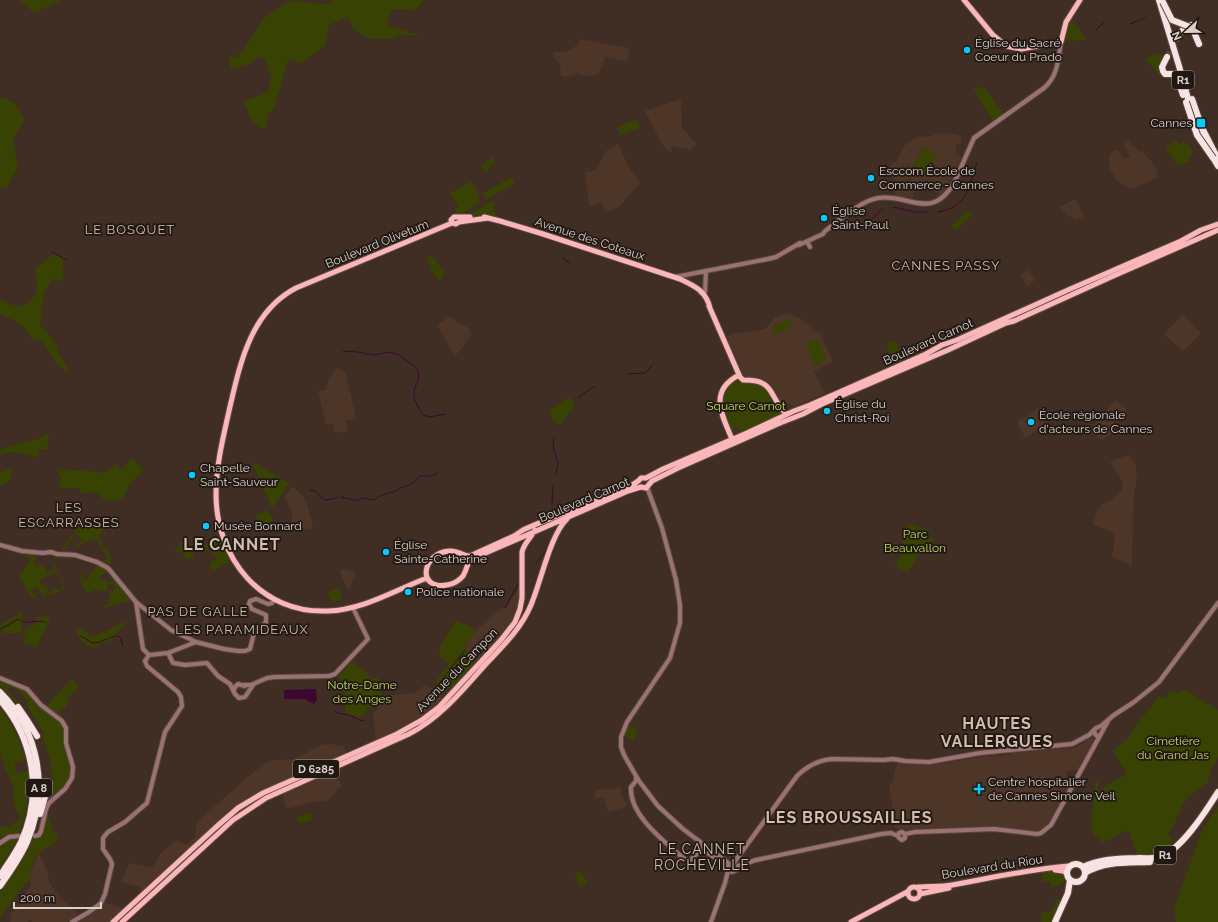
<svg xmlns="http://www.w3.org/2000/svg" width="1218" height="922" viewBox="0 0 1218 922" font-family="Raleway,sans-serif">
  <rect width="100%" height="100%" fill="#402d23"/>
  <path fill="#4d3527" d="M580,39L630,48L627,61L605,57L599,74L594,76L581,75L579,73L575,74L573,76H561L560,65L552,54L556,52L568,51L577,45Z
    M681,99L682,128L697,144L690,150L672,146L671,153L662,144L645,111Z
    M944,133L957,134L959,135L961,139V144L956,145V154L962,157L948,185L950,186L941,195L926,187L916,185L912,200L894,196L896,187L889,170L892,163L896,161L905,145L910,141L917,137L924,136L926,137L932,136V135Z
    M1129,141L1133,147L1135,146L1139,152L1142,150L1159,171L1156,173L1158,177L1135,188L1130,189L1117,181L1110,169L1109,159L1111,152L1118,149L1124,159L1130,156L1123,145Z
    M618,144L631,171L640,183L619,207L606,212L601,203L589,207L585,172L596,170L604,154L608,149Z
    M1075,199L1084,216L1075,221L1071,215L1070,218L1060,207Z
    M1028,270L1036,279L1028,286L1020,275Z
    M783,314H788L800,318L816,332L820,333L833,362L814,371L825,393L794,407L789,404L782,407L769,385L762,380L754,378H744L726,336L735,333L757,331L764,329L770,324L774,318Z
    M1183,315L1201,333L1183,352L1164,334Z
    M450,316L458,323L469,328L471,331L472,334L457,354L455,355L452,352L437,325Z
    M337,367L346,373L356,419L346,421L348,431L335,433L333,424H326L318,391L327,389L326,386L329,379Z
    M1116,400L1127,409L1110,427L1114,432L1101,441L1099,438L1088,431Z
    M1040,407L1049,415L1045,423L1033,433L1027,437L1024,436L1017,421L1028,416Z
    M1129,455L1136,464L1137,479L1134,493L1132,565L1112,557L1115,537L1112,532L1093,525L1097,510L1101,505L1113,499L1122,490L1123,483L1110,463L1115,459Z
    M292,486L302,495L307,504L313,525L312,528L310,530L290,524L293,516L285,497Z
    M344,569L356,572L350,589L348,591L339,570Z
    M518,589H520L519,600L512,622L499,639L477,662L473,655L464,647L476,630L503,607L506,608Z
    M425,685L431,688L443,692L444,695L437,704L413,724L376,741L373,715L379,705L392,701L391,695L414,693Z
    M1092,737L1095,739V742L1079,769L1066,772V780L1071,783L1049,821L1044,828L1040,830L1033,832L991,827L898,830L897,828H895L889,785L892,783L895,770L898,763L938,764L986,756L1009,755L1011,752L1075,748Z
    M330,744L344,746L347,753L263,790L251,797L141,893L140,887L121,882L130,863L153,868L160,854L173,842L179,840L182,844H187L195,837L197,822L251,774L270,760L295,759L320,745Z
    M332,772L342,785L327,801L312,802L287,809L282,793Z
    M621,787L622,796H623L624,799L622,800V801H626L627,807L608,812L604,797L595,799L594,792L596,790L607,788V790Z
    M39,853L49,876L48,879L56,893L80,915L104,902L125,909L110,922H33L29,920L28,922H10L11,919L9,917L31,885L30,881L31,870Z"/>
  <path fill="#384203" d="M19,0H60L59,2L34,13Z
    M332,0H424L415,10L392,9L387,25L421,35H401L391,39H370L353,29L348,17L329,25L326,45L302,63L288,60L274,110L268,113L266,128H260L253,122L243,102L268,92L271,75L264,58L259,57L249,64L231,69L228,56L236,58L247,44L265,17L290,1L327,4Z
    M1071,20L1084,36L1086,39L1085,40L1065,41L1064,39L1066,27L1069,21Z
    M1160,53L1163,55L1160,67L1169,76V79L1159,75L1144,58Z
    M984,87L1004,114L993,122L973,88Z
    M0,97L14,102L25,119L13,139L18,167L7,187L0,189Z
    M636,119L640,128L621,135L617,127Z
    M1177,140L1179,144L1184,141L1190,146L1193,153L1188,157L1190,161L1178,166L1165,148Z
    M923,147L936,154L926,175L912,168Z
    M492,157L496,162L485,172L481,166Z
    M511,177L515,183L486,200L482,194Z
    M471,181L479,194L477,196L481,202L462,214H458L455,209L458,207L450,193Z
    M492,201H493L495,204L493,209L495,211L496,216L469,215Z
    M968,210L972,215L956,231L951,226Z
    M53,254H57L63,259V279L58,282L53,278L44,293L40,323L42,328L53,339L59,354L69,370L68,372C57,368 48,352 43,342L32,339L21,324L0,314V299C11,305 22,311 32,299C35,296 37,292 37,288C38,281 35,275 35,268L43,263Z
    M427,254L434,258L445,274L441,278L442,280L440,282L431,271Z
    M788,319L792,327L775,335L772,326Z
    M818,339L827,360L815,366L806,344Z
    M895,340L904,360L895,364L886,344Z
    M736,380C752,386 761,377 771,397L770,405L781,411L780,415L742,432L737,428L732,430C724,413 715,393 736,380Z
    M569,397L575,405L560,425C554,422 552,419 549,413L550,409Z
    M47,433L50,435L47,442L49,450L39,449L37,458C25,454 12,449 0,455V449L40,438Z
    M133,458L144,471C138,475 134,479 130,485C125,491 126,497 118,501L103,499C97,489 91,494 80,493L79,488H60L59,483L61,479L56,468C65,470 72,470 81,470C97,471 102,478 116,464L121,470Z
    M251,461L288,483V485L273,507H272Z
    M9,469L12,471L11,479L3,485L0,486V473Z
    M267,510L268,511L275,526L264,532L262,531L256,516V515Z
    M99,518L103,524L105,530L98,535L103,543L101,544L104,548L106,547C109,553 113,560 111,565L102,561L107,559L102,548L99,547V545L100,544L96,539L90,542L89,540L75,548L74,547C77,543 79,543 82,539L75,534L63,551H61C67,540 74,532 83,524L90,528Z
    M911,523L922,528L929,529L927,539L929,540L931,537L934,539L928,548L917,555L916,560L908,572L898,568L894,565L900,558L905,528Z
    M211,537H218L230,561L213,571L209,566L211,562L217,559L216,555L214,556L211,548L206,551L203,545H211Z
    M184,541L195,556L186,560L182,551L174,553V550L180,548L178,542Z
    M26,553L37,554L34,562L36,566L42,565L43,567H45L47,572L54,570L52,562L54,561L52,557H61L55,559L54,561L58,572L47,576L39,580L42,586L46,585L48,592L53,591V587H54L55,590L63,589L61,577H62L65,590L43,596L37,587L31,590L34,594L36,593L37,595L32,598L18,575L23,571L30,560L29,557H25Z
    M94,564L98,565L109,572L99,576L101,581L106,580L108,583L113,579L125,593V596L130,598V601L104,608L103,605L109,604V601H110L109,591H113V589L115,588L114,583L107,585V591H100L99,589L86,593L79,576L82,574L85,580L90,576L89,574L96,569Z
    M338,588L343,599L331,602L328,592Z
    M22,612L23,622L21,633H2L0,624Z
    M49,616V623H47V626L36,647L23,642L26,629L36,624L37,617Z
    M456,620L476,630L464,647L473,655L477,662L454,686L443,690L434,687L440,675L449,664L439,656L440,646Z
    M125,622L126,624L115,634L113,639L93,648C85,645 78,639 77,631L79,629H82L92,637L113,628L120,623Z
    M352,661L360,669L362,668L371,679L378,677L380,689L383,694L370,707L366,709L367,712L360,718L345,713L344,697L346,696L338,677Z
    M72,678L79,688L69,696L66,707L55,714L46,707Z
    M0,680L28,692L41,709L63,726C65,732 63,738 64,745C67,757 76,773 65,784C60,790 52,795 46,801L52,779L50,759L43,739V732L27,706L28,702L20,692L13,687L8,689L9,692L18,702L34,726L35,725L39,732V735L12,698L0,685Z
    M1185,689L1218,710V757L1210,772L1208,783L1187,798L1180,809L1181,810L1175,819L1177,820L1168,833L1174,845C1165,854 1151,855 1138,856L1128,830L1103,843L1093,834L1091,824L1095,781H1098V791L1127,774L1113,751L1131,734V732L1159,696L1165,698L1171,691L1178,693Z
    M0,707C14,726 19,738 26,760L15,763L16,773L28,771C29,793 27,812 19,833L6,835L0,839V826L8,827L19,820L20,815L14,806L13,785L5,769L0,752Z
    M628,725L637,728V730L634,741L625,736Z
    M1218,807V922H1176L1174,908L1203,828Z
    M311,813L312,820L299,824L297,817Z
    M47,814L53,832L58,836C54,849 46,846 39,853C32,860 29,873 30,881L23,886L0,918V893L18,866L33,838L42,835Z
    M18,838L0,868V845C5,840 10,839 18,838Z
    M581,871L587,881L586,882V884L580,887L574,874Z
    M1046,871L1064,874L1066,878L1063,883L1053,888L1048,881H1041L1042,875Z
    M1056,898L1062,900L1053,922H1041L1042,912L1053,911Z"/>
  <path fill="#3d082f" d="M316,689L317,700L314,704L304,699H284V690Z"/>
  <g fill="none" stroke-linecap="round" stroke-linejoin="round">
    <path stroke="#3d082f" stroke-width="1" d="M1130,24L1145,18
      M1096,30L1104,22
      M893,207L915,212H928
      M938,212C968,207 969,187 977,162
      M861,228L868,224L883,208
      M52,252L67,260
      M562,258L570,263
      M343,351L358,352L374,355L389,352L399,355L417,368C422,381 414,384 414,394C414,402 420,409 423,415L429,417L446,414
      M627,374L646,373L653,364
      M578,398L584,393L595,386
      M554,438L553,447L558,462L556,474
      M310,490L315,491L325,500L337,498
      M341,497L354,500H358L363,498L374,500C383,492 392,495 402,487C411,487 413,481 420,476H431L438,473
      M552,504L553,485
      M536,563L544,554L547,548
      M505,608L519,582
      M1,629L18,619C20,620 22,621 24,622C28,623 37,620 45,622
      M81,636C86,638 89,643 95,643C104,643 112,633 120,637L123,646
      M438,687L444,677L465,650
      M335,711L338,713L349,715L362,721L365,720"/>
    <path stroke="#57453c" stroke-width="6" stroke-dasharray="6 3" stroke-linecap="butt" d="M1167,57L1179,35"/>
    <g stroke="#5c4a41" stroke-width="6">
      <path id="minor" d="M807,242L810,247
        M799,245L823,234L825,231C840,220 860,201 878,198C908,193 932,223 955,181L974,138L1044,88C1058,76 1058,60 1061,42
        M675,277L768,259L776,257L800,243
        M701,293L705,292L706,271
        M647,487L662,528L676,580L680,605V623L670,658L627,722L621,737V747L624,755L639,781L658,806L683,829L731,865
        M0,545L22,551L43,553L51,552L57,554L75,555L97,562L108,568L136,602L171,630L196,642L224,649L238,651H245L250,649L254,633L266,622V615L252,609L249,604L250,601L256,599L268,604L272,603L274,600
        M136,602L143,649L149,655
        M168,653L173,663L185,665L207,663L218,676L230,684L235,694L239,698L245,697L253,685
        M149,655L168,653L196,642
        M0,678L27,689L41,705L62,721L66,728V743L73,767L72,778L65,789L49,803L46,809L41,831L39,835L35,836
        M244,685H251L267,678L275,677L329,676L335,674L368,639L353,608
        M234,690L235,687L238,684L245,686
        M1094,730L1095,734L1097,736
        M636,777V781L631,787C629,815 664,841 683,858L688,861C694,860 697,851 702,848L703,845
        M898,836L899,833L902,832L905,834L915,832L994,829L1037,834L1041,833L1051,825L1108,721
        M0,843L9,837L19,836
        M698,851H705L729,867
        M733,864L797,776C807,766 819,760 832,759L884,760L893,759L905,761L929,762L980,753L1072,744L1089,735L1096,728L1101,726L1114,715L1134,702L1159,682L1218,603
        M738,866L756,860L881,834L891,833L898,836L899,838L902,840L905,838V834
        M732,872L737,870L738,866
        M72,922L89,912L101,903L105,894L112,864L110,859L103,849V838L108,832L125,822L147,803L165,732L182,706L181,697L178,692L147,666L145,661L149,655
        M711,922L725,883L729,867"/>
    </g>
    <g stroke="#5c4a41" stroke-width="7">
      <path id="major" d="M964,0L993,35L1006,46L1021,49L1061,42L1066,22L1080,0
        M484,217L500,221L543,234L680,279C695,286 706,291 710,308
        M452,223L451,220L454,217H470
        M1218,224L1201,230L1181,241L1068,290L957,340L942,345L926,354L810,405L794,411L747,433L663,469L646,478H641C635,486 621,490 612,494C582,507 552,517 523,530L514,536L470,556C463,556 457,550 449,551C422,553 416,590 447,585C453,584 459,581 463,576C466,571 467,566 469,561L474,558L628,491L641,487L646,488L652,481L678,468L780,423L803,414L822,404L948,350L1006,323L1014,321L1111,277L1218,230
        M709,306L740,377L743,380C747,380 751,380 756,381C774,384 773,404 787,414
        M732,439C722,415 708,391 739,375
        M427,578C395,590 363,610 328,611C261,614 216,558 216,494C216,466 223,438 229,411C240,364 250,312 296,288L452,223L456,224L459,222L488,218
        M1055,870L1063,871L1066,873
        M908 893a6 6 0 1 1 12 0a6 6 0 1 1-12 0Z
        M918,887C930,886 941,887 952,885C991,878 1030,869 1069,866
        M920,894L949,888
        M113,922L215,828L238,808L263,793L397,734L422,720L439,707L501,640L515,622L520,609L522,598V552C524,543 531,538 535,530
        M122,922L233,820L266,798L409,734C440,718 462,691 485,665C502,647 521,629 531,605C541,582 550,535 567,519
        M851,922L907,892"/>
    </g>
    <g stroke="#5c4a41" stroke-width="8">
      <path id="highway" d="M1159,0L1179,66L1190,106
        M1194,32L1199,44
        M1179,35L1185,27L1191,25
        M1167,57L1162,67L1163,71L1165,74H1172L1176,75L1183,95
        M1192,99L1202,128L1217,157
        M1196,124L1206,144
        M1211,154L1218,166
        M0,692C40,732 49,790 27,842C20,858 10,872 0,886
        M0,700C34,739 43,794 21,842C15,854 7,865 0,876
        M18,707L27,720L37,736
        M40,814L49,783
        M1067 873a9 9 0 1 1 18 0a9 9 0 1 1-18 0Z
        M1083,867C1103,858 1119,859 1140,858C1147,858 1153,859 1159,857C1180,852 1206,811 1218,792
        M1085,873C1105,861 1128,863 1150,862
        M1055,922L1068,893L1070,880"/>
    </g>
    <use href="#minor" stroke="#9b7274" stroke-width="4"/>
    <use href="#major" stroke="#fab6b9" stroke-width="5"/>
    <use href="#highway" stroke="#f8e2e3" stroke-width="6"/>
    <g stroke="#5c4a41" stroke-width="8" stroke-linecap="butt">
      <path id="highway-bridge" d="M1163,2L1172,20L1190,27L1194,32
        M1186,102L1197,135L1213,158"/>
    </g>
    <use href="#highway-bridge" stroke="#f8e2e3" stroke-width="6"/>
  </g>
  <g fill="#0bcafa" stroke="#201813" stroke-width="1.5">
    <circle cx="967" cy="50" r="4"/>
    <rect x="1196" y="118" width="10" height="10" rx="2"/>
    <circle cx="871" cy="178" r="4"/>
    <circle cx="824" cy="218" r="4"/>
    <circle cx="827" cy="411" r="4"/>
    <circle cx="1031" cy="422" r="4"/>
    <circle cx="192" cy="475" r="4"/>
    <circle cx="206" cy="526" r="4"/>
    <circle cx="386" cy="552" r="4"/>
    <circle cx="408" cy="592" r="4"/>
    <path d="M977 783h4v4h4v4h-4v4h-4v-4h-4v-4h4z"/>
  </g>
  <g text-anchor="middle" stroke-width="3.5" stroke-linejoin="round" paint-order="stroke">
    <g fill="#201813" stroke="#a49892" stroke-width="1">
      <rect x="1172" y="71" width="22" height="18" rx="3"/>
      <rect x="293" y="760" width="46" height="18" rx="3"/>
      <rect x="26" y="779" width="26" height="18" rx="3"/>
      <rect x="1154" y="846" width="22" height="18" rx="3"/>
    </g>
    <g font-size="11" font-weight="bold" fill="#dccfc9">
      <text x="1183" y="84">R1</text>
      <text x="316" y="773">D 6285</text>
      <text x="39" y="792">A 8</text>
      <text x="1165" y="859">R1</text>
    </g>
    <g font-size="12" fill="#dccfc9" stroke="#201813" text-anchor="start">
      <text x="975" y="47">Église du Sacré<tspan x="975" dy="14">Coeur du Prado</tspan></text>
      <text x="1192" y="127" text-anchor="end">Cannes</text>
      <text x="879" y="175">Esccom École de<tspan x="879" dy="14">Commerce - Cannes</tspan></text>
      <text x="832" y="215">Église<tspan x="832" dy="14">Saint-Paul</tspan></text>
      <text x="835" y="408">Église du<tspan x="835" dy="14">Christ-Roi</tspan></text>
      <text x="1039" y="419">École régionale<tspan x="1039" dy="14">d'acteurs de Cannes</tspan></text>
      <text x="200" y="472">Chapelle<tspan x="200" dy="14">Saint-Sauveur</tspan></text>
      <text x="214" y="530">Musée Bonnard</text>
      <text x="394" y="549">Église<tspan x="394" dy="14">Sainte-Catherine</tspan></text>
      <text x="416" y="596">Police nationale</text>
      <text x="988" y="786">Centre hospitalier<tspan x="988" dy="14">de Cannes Simone Veil</tspan></text>
    </g>
    <g font-size="12" fill="#dccfc9" stroke="#201813">
      <text transform="translate(590 239) rotate(18)" y="4">Avenue des Coteaux</text>
      <text transform="translate(377 244) rotate(-22)" y="4">Boulevard Olivetum</text>
      <text transform="translate(928 342) rotate(-24)" y="4">Boulevard Carnot</text>
      <text transform="translate(584 500) rotate(-23)" y="4">Boulevard Carnot</text>
      <text transform="translate(457 670) rotate(-46)" y="4">Avenue du Campon</text>
      <text transform="translate(992 867) rotate(-9)" y="4">Boulevard du Riou</text>
    </g>
    <g font-size="12" fill="#c0d861" stroke="#201813">
      <text x="746" y="410">Square Carnot</text>
      <text x="915" y="538">Parc<tspan x="915" dy="14">Beauvallon</tspan></text>
      <text x="362" y="689">Notre-Dame<tspan x="362" dy="14">des Anges</tspan></text>
      <text x="1173" y="745">Cimetière<tspan x="1173" dy="14">du Grand Jas</tspan></text>
    </g>
    <g font-size="13" letter-spacing="1" fill="#d3bbae" stroke="#201813">
      <text x="130" y="234">LE BOSQUET</text>
      <text x="946" y="270">CANNES PASSY</text>
      <text x="69" y="512">LES<tspan x="69" dy="15">ESCARRASSES</tspan></text>
      <text x="198" y="616">PAS DE GALLE</text>
      <text x="242" y="634">LES PARAMIDEAUX</text>
    </g>
    <g font-size="14" letter-spacing="1" fill="#d3bbae" stroke="#201813">
      <text x="702" y="854">LE CANNET<tspan x="702" dy="16">ROCHEVILLE</tspan></text>
    </g>
    <g font-size="16" font-weight="bold" letter-spacing="1" fill="#d3bbae" stroke="#201813">
      <text x="232" y="550">LE CANNET</text>
      <text x="997" y="729">HAUTES<tspan x="997" dy="18">VALLERGUES</tspan></text>
      <text x="849" y="823">LES BROUSSAILLES</text>
    </g>
  </g>
  <g transform="translate(1186 32) rotate(248)" stroke="#201813" stroke-width="3" paint-order="stroke">
  <path d="M0-3L7 15L0 10L-7 15Z" fill="#dccfc9"/>
  <text y="-6" font-size="11" font-weight="bold" text-anchor="middle" fill="#dccfc9">N</text>
  </g>
  <path d="M14 902v6h87v-6" fill="none" stroke="#dccfc9" stroke-width="2"/>
  <text x="20" y="902" font-size="12" fill="#dccfc9" stroke="#201813" stroke-width="3" paint-order="stroke">200 m</text>
</svg>
